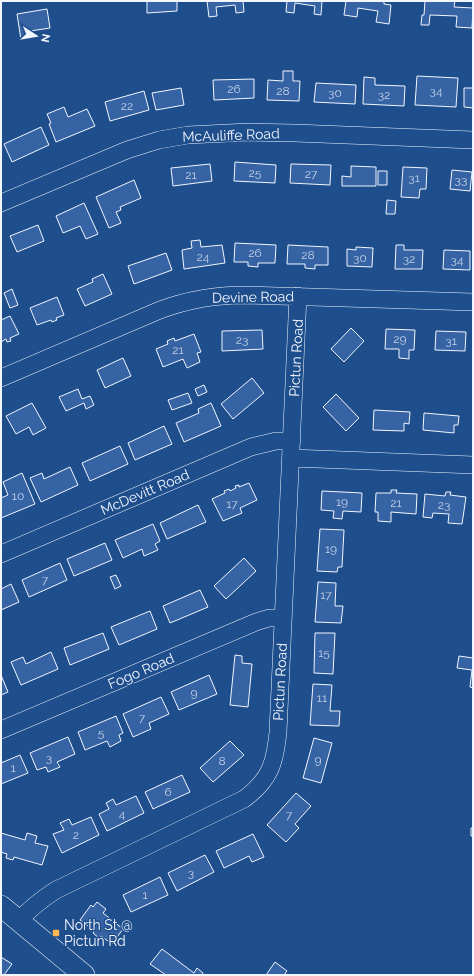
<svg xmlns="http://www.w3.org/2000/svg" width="474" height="976" viewBox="0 0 474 976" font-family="Raleway,sans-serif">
  <rect width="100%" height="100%" fill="#1f4e8c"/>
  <path fill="#3563a3" stroke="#f2f6ff" d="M147,1H177V11L147,13Z
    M207,1H243L244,12L236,13L235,5L216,7L217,16L209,17Z
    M287,1H322L321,15L314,14L315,6L295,3L294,13L286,12Z
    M346,1H384V4L391,5L389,24L376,22L378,11L358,8L357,17L344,15Z
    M425,1H455L454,7L473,8L472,28L456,27L457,16L430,15L429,25H421L422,15H424Z
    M47,9L50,28L30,31L32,38L21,40L17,14Z
    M283,71H293V81H300L299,101L267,100L268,80L283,81Z
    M417,76L458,78L456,107L415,105Z
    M364,77L375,78V85L405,86L404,106L363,104Z
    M254,79V98L214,100L213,80Z
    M316,83L356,85L355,104L314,102Z
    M181,88L184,105L156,110L152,93Z
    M464,88H473V108L464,107Z
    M144,91L149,110L110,121L105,102Z
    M64,107L68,117L87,109L95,126L56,142L49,124L51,123L47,114Z
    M41,127L49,145L12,162L4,144Z
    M235,162L276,165L275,183L234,181Z
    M210,164L212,181L173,186L171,168Z
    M291,164L331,165L330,185L290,183Z
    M351,166L376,167V186H342V176L351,177Z
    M403,167L427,168L426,189H420L419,198L401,197Z
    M452,170L472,172L470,191L450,189Z
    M378,171H387V185H378Z
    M134,180L141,198L120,207L121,210L116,212L121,223L109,228L96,197Z
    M387,200L396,201L395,214H386Z
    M84,203L98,234L86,239L80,226L63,233L56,216Z
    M38,225L44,241L17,252L10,236Z
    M200,240L201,247L222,245L225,263L184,269L182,250L192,248L191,241Z
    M235,243L276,245L275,263H258V267L248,266V262H234Z
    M288,245L328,247V265H315V269L305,268V264H287Z
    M396,245H404V250H423L422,269H395Z
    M356,247L373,248L372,267L347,266V249L356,250Z
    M444,250L470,251V270L443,269Z
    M166,253L172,270L134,284L128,266Z
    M103,274L112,294L85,306L77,289L93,282L92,279Z
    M12,289L18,305L10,308L4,293Z
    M57,297L64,315L56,318L57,320L52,322L51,320L37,325L30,308Z
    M10,316L19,334L10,338L11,341L7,342L6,339L1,342V320Z
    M351,328L364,341L344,362L331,349Z
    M386,329L415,330L414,350H409V359L399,358V349H385Z
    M262,330L263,349L222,351V331Z
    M436,331L466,332L465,351L435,350Z
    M194,334L201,352L197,353L200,362L187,368L183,359L163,367L156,349L168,344L167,341L174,338L175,341Z
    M123,358L131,376L105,388L97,370Z
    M252,378L264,393L233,419L221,404Z
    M204,385L207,392L198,396L195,389Z
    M78,389L82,399L90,396L94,405L86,409L84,403L66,411L59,397Z
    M188,393L192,403L172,410L168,400Z
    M336,394L359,418L346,431L323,407Z
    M32,403L46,428L33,435L29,427L16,434L6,416Z
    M211,403L221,426L184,442L176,423L199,413L198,409Z
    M374,410L410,412L409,424L404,423V431L373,430Z
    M424,413L459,416L458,425H454V433L423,430Z
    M164,426L172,444L135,460L128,443Z
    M120,446L128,464L90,481L82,463Z
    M70,467L78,485L41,502L30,478L42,473L44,479Z
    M22,473L35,504L1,518V498L8,495L3,482Z
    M249,483L257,500L240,508L242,513L223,521L212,499L225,493L224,491L229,489L230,491L236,488L235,486L239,485V487Z
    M391,490H397L396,493L417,494L416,514L391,512V522L378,521V512H375L376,493H391Z
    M322,491L362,493L361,512L343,511L342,519L333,518L334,511L321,510Z
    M446,492H451L450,495L466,497L462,524L448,523L449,514L433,513L432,518L423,517L425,494L445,496Z
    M198,505L206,522L167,539L160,523Z
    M153,524L160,541L155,544L158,550L144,556L142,549L123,558L115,540Z
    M320,529L344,530L342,567H338L337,572L317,571Z
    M105,543L112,560L74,576L67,559Z
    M244,558L256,571L226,599L214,586Z
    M60,563L67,580L29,597L22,580Z
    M116,575L121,586L115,589L110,577Z
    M318,582L336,583L335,606H343L341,623L315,622Z
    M11,584L19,602L1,610V589Z
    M200,590L208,607L170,623L163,606Z
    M150,611L157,629L119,645L111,627Z
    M103,633L109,649L70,665L64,648Z
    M315,633H335L333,674L314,673Z
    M51,652L58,669L21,685L11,662L23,657L26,664Z
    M235,655L242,656V663L252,664L248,707L230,705Z
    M459,656L473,658V688L470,687L472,670L457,668Z
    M1,675L8,692L1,695Z
    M209,675L217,694L179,710L171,692Z
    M313,684L332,685L330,711H340L339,726L310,725Z
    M161,697L169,714L149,723L151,729L133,737L123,714Z
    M116,716L123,733L119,735L121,741L110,747L107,741L85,750L78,732Z
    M68,737L75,754L57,762L60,767L48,772L46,767L37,770L30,753Z
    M314,738L332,743L321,783L303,778Z
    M230,741L244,755L213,782L200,768Z
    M20,755L28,773L1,784V763Z
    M182,775L190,792L153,809L145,792Z
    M296,793L311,806L295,824L299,828L286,842L267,825Z
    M136,796L144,813L107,831L99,814L109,809L106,803L113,799L116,805Z
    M91,817L99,835L62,853L53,834L64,830L60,823L69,819L72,825Z
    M471,828H473V836H471Z
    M1,833L25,840L27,833L37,836L35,843L48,846L42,865L14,857L13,860L6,858L7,854L1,852Z
    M253,834L264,857L252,862L249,856L224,868L216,851Z
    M205,855L214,872L177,891L168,873Z
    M160,877L168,895L131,912L123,895Z
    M97,902L106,909L103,913L123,929L112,944L101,936L100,939L93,933L94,931L80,920L91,905L93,907Z
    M162,949L194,973L197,968L203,973L202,975H166L150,964Z
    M1,957L12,964L4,975H1Z
    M275,962L287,971L284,975H266Z"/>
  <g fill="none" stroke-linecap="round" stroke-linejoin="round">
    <g stroke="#f2f6ff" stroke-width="18">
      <path id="minor" d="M1,203L127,150L159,140L188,135L248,132L295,133L473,140
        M1,378L160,310C187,300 215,295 244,295L473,302
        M291,458L473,465
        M1,554L251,447L276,441H292
        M1,730L256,622L269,618H283
        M19,921C30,908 42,899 56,890L244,799C270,780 275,763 278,732L298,296"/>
    </g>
    <g stroke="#f2f6ff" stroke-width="22">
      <path id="major" d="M1,906L84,975"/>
    </g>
    <use href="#minor" stroke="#1f4e8c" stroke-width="17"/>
    <use href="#major" stroke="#1f4e8c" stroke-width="21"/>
  </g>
  <rect fill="#ffb74d" stroke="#1f4e8c" stroke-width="1.5" x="52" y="929" width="8" height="8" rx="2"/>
  <g text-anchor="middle" stroke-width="3" stroke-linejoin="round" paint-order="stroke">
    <g font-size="12" fill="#c3d1e8">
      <text x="234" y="93">26</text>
      <text x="283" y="95">28</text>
      <text x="436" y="95">34</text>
      <text x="335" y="97">30</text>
      <text x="384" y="99">32</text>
      <text x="127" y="110">22</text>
      <text x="255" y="177">25</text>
      <text x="311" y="178">27</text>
      <text x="191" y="179">21</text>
      <text x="414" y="182">31</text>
      <text x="461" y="184">33</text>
      <text x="255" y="257">26</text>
      <text x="308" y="259">28</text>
      <text x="203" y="261">24</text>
      <text x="360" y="262">30</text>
      <text x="409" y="263">32</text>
      <text x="457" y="264">34</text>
      <text x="400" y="343">29</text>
      <text x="242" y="344">23</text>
      <text x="451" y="345">31</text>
      <text x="178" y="354">21</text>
      <text x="18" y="500">10</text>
      <text x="342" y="506">19</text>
      <text x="396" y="507">21</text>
      <text x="232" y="508">17</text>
      <text x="444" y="509">23</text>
      <text x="331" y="553">19</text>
      <text x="45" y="584">7</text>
      <text x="326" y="599">17</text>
      <text x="324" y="657">15</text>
      <text x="194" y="697">9</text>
      <text x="322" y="702">11</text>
      <text x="142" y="722">7</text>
      <text x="101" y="737">5</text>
      <text x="49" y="762">3</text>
      <text x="318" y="764">9</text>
      <text x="222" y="765">8</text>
      <text x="13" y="772">1</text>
      <text x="168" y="796">6</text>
      <text x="122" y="818">4</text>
      <text x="289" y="819">7</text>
      <text x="76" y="839">2</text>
      <text x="191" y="877">3</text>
      <text x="145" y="899">1</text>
    </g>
    <g font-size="14" fill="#f2f6ff" stroke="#1f4e8c">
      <text transform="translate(231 135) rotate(-2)" y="5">McAuliffe Road</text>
      <text transform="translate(253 297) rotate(-1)" y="5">Devine Road</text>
      <text transform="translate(296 358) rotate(-87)" y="5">Pictun Road</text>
      <text transform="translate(145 492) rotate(-23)" y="5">McDevitt Road</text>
      <text transform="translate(141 671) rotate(-23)" y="5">Fogo Road</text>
      <text transform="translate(280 682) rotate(-87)" y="5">Pictun Road</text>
    </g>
    <g font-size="14" fill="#f2f6ff" stroke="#1f4e8c" text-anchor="start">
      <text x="64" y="930">North St @<tspan x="64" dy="16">Pictun Rd</tspan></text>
    </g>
  </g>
  <rect width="474" height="976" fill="none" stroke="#f2f6ff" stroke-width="4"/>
  <g transform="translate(36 36) rotate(102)" stroke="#1f4e8c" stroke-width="3" paint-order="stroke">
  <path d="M0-3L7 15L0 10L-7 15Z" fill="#f2f6ff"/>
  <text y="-6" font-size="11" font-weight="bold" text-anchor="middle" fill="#f2f6ff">N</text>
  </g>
</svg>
